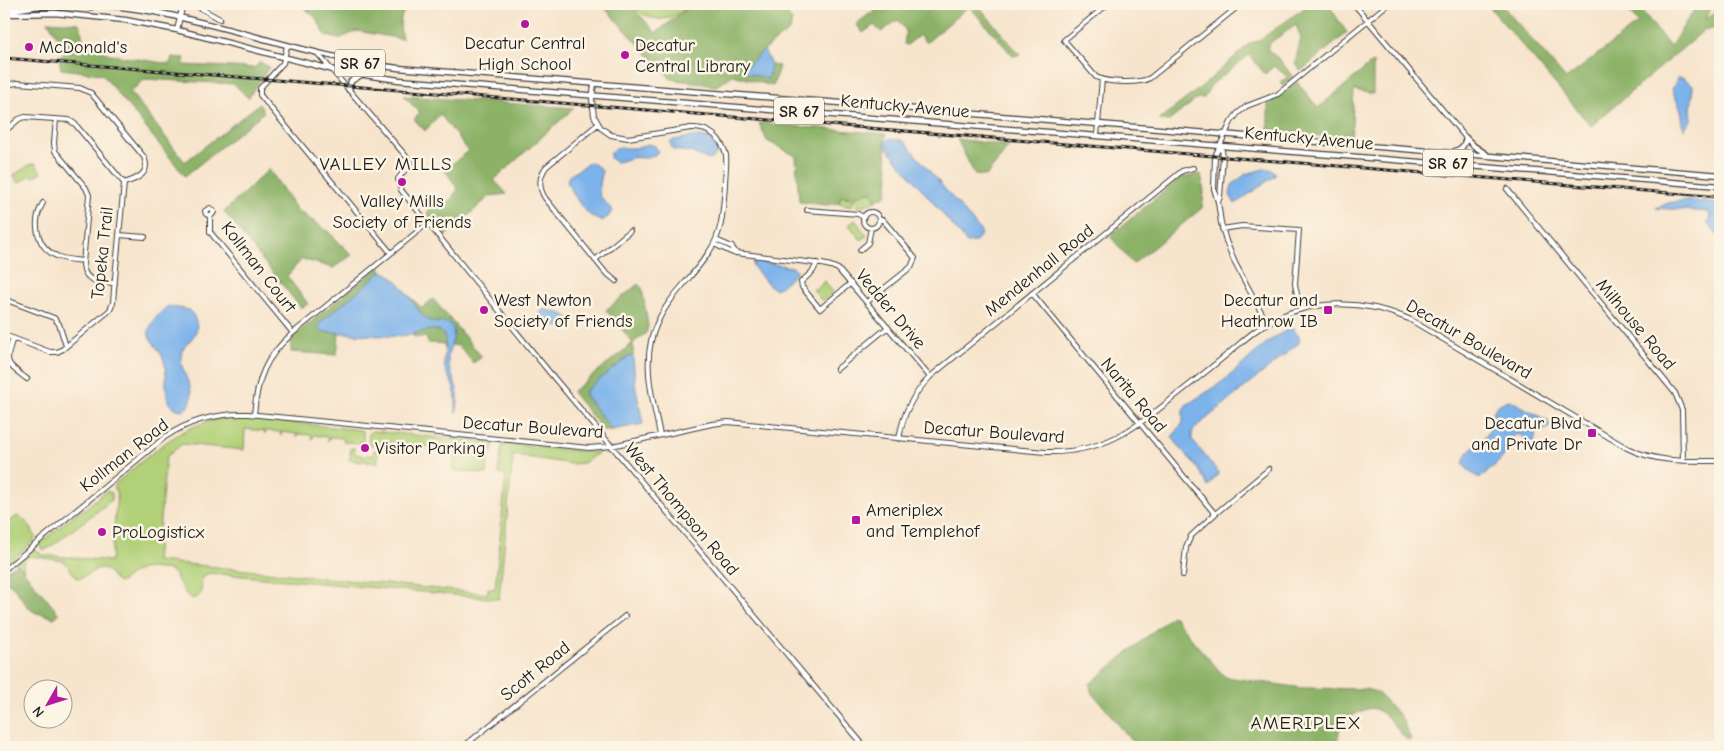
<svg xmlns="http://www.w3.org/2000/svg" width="1724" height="751" viewBox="0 0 1724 751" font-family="'Comic Neue',sans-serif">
  <rect width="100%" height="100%" fill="#fcf5e5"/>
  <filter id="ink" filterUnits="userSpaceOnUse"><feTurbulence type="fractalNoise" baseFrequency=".02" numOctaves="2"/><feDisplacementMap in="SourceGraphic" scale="10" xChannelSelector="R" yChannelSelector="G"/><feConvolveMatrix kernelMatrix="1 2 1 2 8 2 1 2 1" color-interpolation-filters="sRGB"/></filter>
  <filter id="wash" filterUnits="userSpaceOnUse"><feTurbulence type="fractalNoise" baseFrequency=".0096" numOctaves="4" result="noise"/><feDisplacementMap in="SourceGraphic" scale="20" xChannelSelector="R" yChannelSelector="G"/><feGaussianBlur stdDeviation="1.12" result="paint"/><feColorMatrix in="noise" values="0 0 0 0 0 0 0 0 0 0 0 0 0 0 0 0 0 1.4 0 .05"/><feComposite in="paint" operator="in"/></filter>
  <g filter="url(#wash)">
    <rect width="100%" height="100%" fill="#f7e4cc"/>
    <path fill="#b1d077" stroke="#66764a" d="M631,4H684L686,7C668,25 648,22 631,4Z
      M31,164H36L41,173L33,177L31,175L18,183L14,175Z
      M872,191L876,201L858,207L854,197Z
      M841,196L854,199L852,206L839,203Z
      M855,220L867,236L861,240L849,225Z
      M824,281L833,292L822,301L813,290L815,288L817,290Z
      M238,417L361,430L363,432V441L360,443L344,442L343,438L330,437L328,441L327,437L314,435L312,439V435L298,434L297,438L296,434L282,432L281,436L280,432L266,431L265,434L264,431L245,429L244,450L182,444L166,457L156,561L488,594V588L495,589L506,476L500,475L498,472L502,446L508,444L589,452H600L583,463L572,464L513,455L499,599L209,573L202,577L201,593C187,612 180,577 171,571C167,569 163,569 159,569C139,566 136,571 121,582L118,583C114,579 111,574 106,570C96,563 89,579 77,578L64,561L30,556C23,560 22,564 24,571L17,563L34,549L42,555L111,561L117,495L114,487L115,484C154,452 185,418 238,417Z
      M372,431L487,442L493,445C494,452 492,451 489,456C487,461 488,469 487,474L452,470H453L455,449H451L449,453V449L435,447L434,451L433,447L419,446L418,450L417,446L403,444L402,448L401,444L387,443L386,446L370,445L368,442L369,433Z
      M351,448H354L355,454L361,455L364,457L367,455L373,456L374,450L379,451L378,458L376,459L378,460V463L367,462L364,460L362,462L349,460L350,457L351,456L350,455Z
      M106,491L112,493V500L49,548L44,550L41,548L39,544L81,509L82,511Z
      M17,516C25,518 35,531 35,539L24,550L4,566V521H10Z"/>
    <path fill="#8cb268" stroke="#546742" d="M300,4H408C399,18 399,23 402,39L357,31L339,39L326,36L316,18Z
      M603,4H630L656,33L692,4H779L792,20L790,30L764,50L742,71L768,78L771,65L779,66L773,86L733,75L716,86L671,79L602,5Z
      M883,4H977L1020,55L1013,56L969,6L926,43L920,35L907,45L904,44L906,31L898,20L881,32L874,25L863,33L856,24Z
      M1310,4H1328L1347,33L1301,71L1295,63L1301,38L1296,25L1271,42L1267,49L1280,60L1293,77L1284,86L1280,82L1288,77L1274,66L1265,74L1249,55L1211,85L1204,98H1198L1169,121L1159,120L1205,84L1250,43L1258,41Z
      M1487,4H1501L1566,79L1638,23L1623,4H1637L1670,47L1698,4H1713L1705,20L1720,9V25L1703,31L1591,126Z
      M48,21L79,23L84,43L112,55L170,64L172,57L185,58L183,65L254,68L260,62L269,67L248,98L234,84L145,79L130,92L185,162L259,104L264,112L185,176L102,74L61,69L59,57L66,52Z
      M1373,62V94L1354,90L1351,140L1268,129V103L1297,82L1318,108Z
      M404,96L574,108L494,180L507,194L490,196L444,237L427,216L431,202L441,196L443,198L440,201L445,208L458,189L445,170L468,151L440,114L425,131L414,119L420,113Z
      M759,123L886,134L885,142L889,178L886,195L876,201L872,191L854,197L841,196L839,203L826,205L799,202L796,156L767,141Z
      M957,139L1009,146L986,176L975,175Z
      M269,169L297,210L329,232L352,255L333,268L302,259L287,276L308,304L301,308L224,212Z
      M1201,174L1204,192L1202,208L1133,264L1110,236L1180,178Z
      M380,266L382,271L320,323L323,332L339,333L337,355L291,352V338Z
      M638,284L642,288L648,326L646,333L633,343V356L628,357L585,391V395L612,430H603L572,392L633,343L606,310Z
      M405,292L422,308L433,299L482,357L473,363L459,346L450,345L453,338L442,322C421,324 416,308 405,292Z
      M432,329C440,330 444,333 447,342L445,348L444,344L428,343L426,337H416L411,335L422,331Z
      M17,563L59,614L54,618C46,614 38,615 31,610C21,601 17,586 4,580V573Z
      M1173,615L1194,642L1225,677L1302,688L1365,689L1377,692L1401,717L1411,739L1408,741C1398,732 1389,715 1377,710C1371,707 1367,709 1362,711C1345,718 1333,728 1341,747H1137L1091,691L1090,684Z"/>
    <path fill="#7db3eb" stroke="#4c6884" d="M764,50L771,65L768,79L742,71Z
      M1677,78H1683L1693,85L1691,112L1692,119L1684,129L1681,110L1672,90Z
      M697,136C700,137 703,137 706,138C717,142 722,156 709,160L690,152L673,150L670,142L674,140Z
      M888,139L902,140L905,142L978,228L981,232L980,236L975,242L967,243L888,149L885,142Z
      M648,144L655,146L658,151C651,162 642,156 631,158C625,159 621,162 615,162L610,158V153C616,144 623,149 632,148C638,148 643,146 648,144Z
      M590,162L600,168L602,170L599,192L600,196L612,210L609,216L602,221C585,217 574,196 567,181L569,176Z
      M1263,169H1270L1275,172V176L1235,204L1230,195L1232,185L1246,174Z
      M1687,200L1720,204V238L1707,223L1710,217L1709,212L1656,208L1668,203Z
      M756,261L792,267L796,269L795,274L780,287L774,289L764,280L753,266V263Z
      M382,271C402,278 412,305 426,319C435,325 446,320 451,325C459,332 448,349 448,358C448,372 457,382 458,395C459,401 457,408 456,414C456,405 457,395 453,386C451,380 446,374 445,368C441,353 452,340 439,330C425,329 413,335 399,336C376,337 351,333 327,332H323L319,328L320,323Z
      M168,306L190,310C210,339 179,338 181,361C182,375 203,400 183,410C160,409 168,378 165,364C163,354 154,345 149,336C147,326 160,312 168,306Z
      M545,309C556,313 570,313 573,325C562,331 549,321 538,327L536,319L542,311Z
      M1292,328C1296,333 1301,336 1299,343L1195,428L1192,433V440L1219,473L1208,487C1201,468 1184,454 1172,437L1183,423V410L1186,405C1202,395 1220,385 1234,372C1253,356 1268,338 1292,328Z
      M633,356L635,383L643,424L612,430L585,395V391L628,357Z
      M1510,400L1548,421L1550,427L1536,433L1534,442L1527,446L1523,436L1517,434C1508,439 1509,446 1505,454C1500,462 1489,470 1482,477H1477L1464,466C1462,451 1478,446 1486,436C1493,428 1490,415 1496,407C1500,403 1505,401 1510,400Z"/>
  </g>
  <g filter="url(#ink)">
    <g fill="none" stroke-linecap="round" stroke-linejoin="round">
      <g stroke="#3d3a36" stroke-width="6">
        <path id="minor" d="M193,4L220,19
          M1108,4L1064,40L1096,77C1108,83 1138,84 1150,78L1241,4
          M1354,4L1466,138
          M177,30L183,4
          M287,46L283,63L260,88V95L391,253
          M318,54L411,162L398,179L401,190L550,373L865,747
          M594,84L592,99L594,116L601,128L611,135L628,138L691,128C709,127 722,138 726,155C727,165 725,175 725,185C723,209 723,232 709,252C689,283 660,302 651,341C644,373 654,404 660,435
          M4,87L10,84L18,83L80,88L91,93L144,157C151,173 138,179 124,183
          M56,119L54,143L55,151L86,188L89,195L83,264C84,283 100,282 115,283
          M598,124L546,167C539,177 538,187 545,198L605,272L616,281
          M4,132L19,119L25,117L69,120L75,124L124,183
          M1097,135L1102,79
          M1507,189L1675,393L1682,410L1683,461
          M1218,202L1220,197L1223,156L1221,145
          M43,203C31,223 37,249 59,257C67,260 76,260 83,261
          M807,210L858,214L863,217
          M863 220a8 8 0 1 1 16 0a8 8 0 1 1-16 0Z
          M210,216L206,214L205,211L210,208L214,212L212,215L210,216V232L293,333
          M1222,229L1242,226L1299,230L1295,284L1300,310
          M119,235L145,237
          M716,240L732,247L736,253
          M714,244L733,253H736L822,264L831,266L838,269L930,377
          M860,250L868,243L871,228
          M595,260L630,231
          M817,263L813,271L801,282L802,287L820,309L851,283
          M1032,293L1215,514
          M4,299L54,318L59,324L66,346
          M867,302L911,267L915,258L883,220H880
          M1267,323L1235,263L1226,241L1221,223L1218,202L1214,189L1215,156L1231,122L1238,113L1247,106L1278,94L1388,4
          M4,335L50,352H57L63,349L110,310L113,303L114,289L124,183
          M13,338C4,364 6,363 27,379
          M837,369L888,327
          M254,415C257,379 265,357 293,333L428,223
          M899,439C903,413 913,394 931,376L1182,171L1193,168
          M4,570L165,437C190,420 218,413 248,414L589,448L612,446L712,424L728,422L1045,452C1100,454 1134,430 1174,397C1193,382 1212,367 1230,352C1242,342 1253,331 1266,324C1310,298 1363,299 1409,319L1627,448C1657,463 1688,461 1720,461
          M1183,575L1186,547L1191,536L1215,514L1269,469
          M463,747L625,616"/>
      </g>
      <g stroke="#3d3a36" stroke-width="7">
        <path id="major" d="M94,4C115,6 135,8 155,12C237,28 315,58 398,68L903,108L1720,175
          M4,9L17,5
          M11,10L39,6L91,7L96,4
          M4,14L55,13L125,20L177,30L338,71L399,80L1720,186
          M349,90L351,81L361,75
          M1466,138L1474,146L1486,154
          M1455,151C1462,149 1464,146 1466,138"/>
      </g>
      <use href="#minor" stroke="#fff" stroke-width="4"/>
      <use href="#major" stroke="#fff" stroke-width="4.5"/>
      <g stroke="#1c1c1c" stroke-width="3">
        <path id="rail" d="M4,58L1720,197"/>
      </g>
      <use href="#rail" stroke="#fcf5e5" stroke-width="1" stroke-dasharray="4" stroke-linecap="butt"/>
    </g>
  </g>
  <g fill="#b5179e" stroke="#fcf5e5" stroke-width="2">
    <circle cx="525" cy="24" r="5"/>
    <circle cx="29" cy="47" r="5"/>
    <circle cx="625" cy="55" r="5"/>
    <circle cx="402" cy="182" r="5"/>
    <circle cx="484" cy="310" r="5"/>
    <rect x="1323" y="305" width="10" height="10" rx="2.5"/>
    <rect x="1587" y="428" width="10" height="10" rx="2.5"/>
    <circle cx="365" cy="448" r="5"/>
    <rect x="851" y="515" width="10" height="10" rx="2.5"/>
    <circle cx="102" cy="532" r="5"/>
  </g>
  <g text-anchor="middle" stroke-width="5" stroke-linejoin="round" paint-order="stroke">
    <g fill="#fcf5e5" stroke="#5f5d58" stroke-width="1">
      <rect x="335" y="49.5" width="50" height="27" rx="4"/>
      <rect x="774" y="97.5" width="50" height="27" rx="4"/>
      <rect x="1423" y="149.5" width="50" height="27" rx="4"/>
    </g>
    <g font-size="16" font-weight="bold" fill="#1c1c1c">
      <text x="360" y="69">SR 67</text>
      <text x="799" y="117">SR 67</text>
      <text x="1448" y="169">SR 67</text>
    </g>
    <g font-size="18" fill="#1c1c1c" stroke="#fcf5e5" text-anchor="start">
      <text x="525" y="49" text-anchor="middle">Decatur Central<tspan x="525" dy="21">High School</tspan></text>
      <text x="635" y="51">Decatur<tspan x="635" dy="21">Central Library</tspan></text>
      <text x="39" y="53">McDonald's</text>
      <text x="402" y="207" text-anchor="middle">Valley Mills<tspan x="402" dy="21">Society of Friends</tspan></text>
      <text x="494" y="306">West Newton<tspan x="494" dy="21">Society of Friends</tspan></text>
      <text x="1318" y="306" text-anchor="end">Decatur and<tspan x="1318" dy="21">Heathrow IB</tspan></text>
      <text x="1582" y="429" text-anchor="end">Decatur Blvd<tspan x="1582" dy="21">and Private Dr</tspan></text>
      <text x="375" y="454">Visitor Parking</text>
      <text x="866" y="516">Ameriplex<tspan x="866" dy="21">and Templehof</tspan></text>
      <text x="112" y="538">ProLogisticx</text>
    </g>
    <g font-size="18" fill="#1c1c1c" stroke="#fcf5e5">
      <text transform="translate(905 106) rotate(5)" y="6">Kentucky Avenue</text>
      <text transform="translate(1309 138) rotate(5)" y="6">Kentucky Avenue</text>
      <text transform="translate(102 253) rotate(-84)" y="6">Topeka Trail</text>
      <text transform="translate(259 267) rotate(52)" y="6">Kollman Court</text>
      <text transform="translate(1039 270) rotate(-39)" y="6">Mendenhall Road</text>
      <text transform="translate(891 309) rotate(50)" y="6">Vedder Drive</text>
      <text transform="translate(1636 324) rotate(50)" y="6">Milhouse Road</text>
      <text transform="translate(1469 339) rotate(30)" y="6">Decatur Boulevard</text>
      <text transform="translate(1134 395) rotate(50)" y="6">Narita Road</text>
      <text transform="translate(533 427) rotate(4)" y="6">Decatur Boulevard</text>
      <text transform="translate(994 432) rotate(4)" y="6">Decatur Boulevard</text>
      <text transform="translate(124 455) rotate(-38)" y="6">Kollman Road</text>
      <text transform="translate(682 509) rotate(50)" y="6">West Thompson Road</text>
      <text transform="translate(535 671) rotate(-39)" y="6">Scott Road</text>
    </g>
    <g font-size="19" letter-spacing="1" fill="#1c1c1c" stroke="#fcf5e5">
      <text x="386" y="170">VALLEY MILLS</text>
      <text x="1306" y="729">AMERIPLEX</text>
    </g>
  </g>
  <rect width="1724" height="751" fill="none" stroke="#fcf5e5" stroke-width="20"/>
  <g transform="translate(48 704) rotate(231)"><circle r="24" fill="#fcf5e5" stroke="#a29e95"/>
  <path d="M0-4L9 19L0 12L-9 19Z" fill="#b5179e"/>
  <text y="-8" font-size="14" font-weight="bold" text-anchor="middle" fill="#1c1c1c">N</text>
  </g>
</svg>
